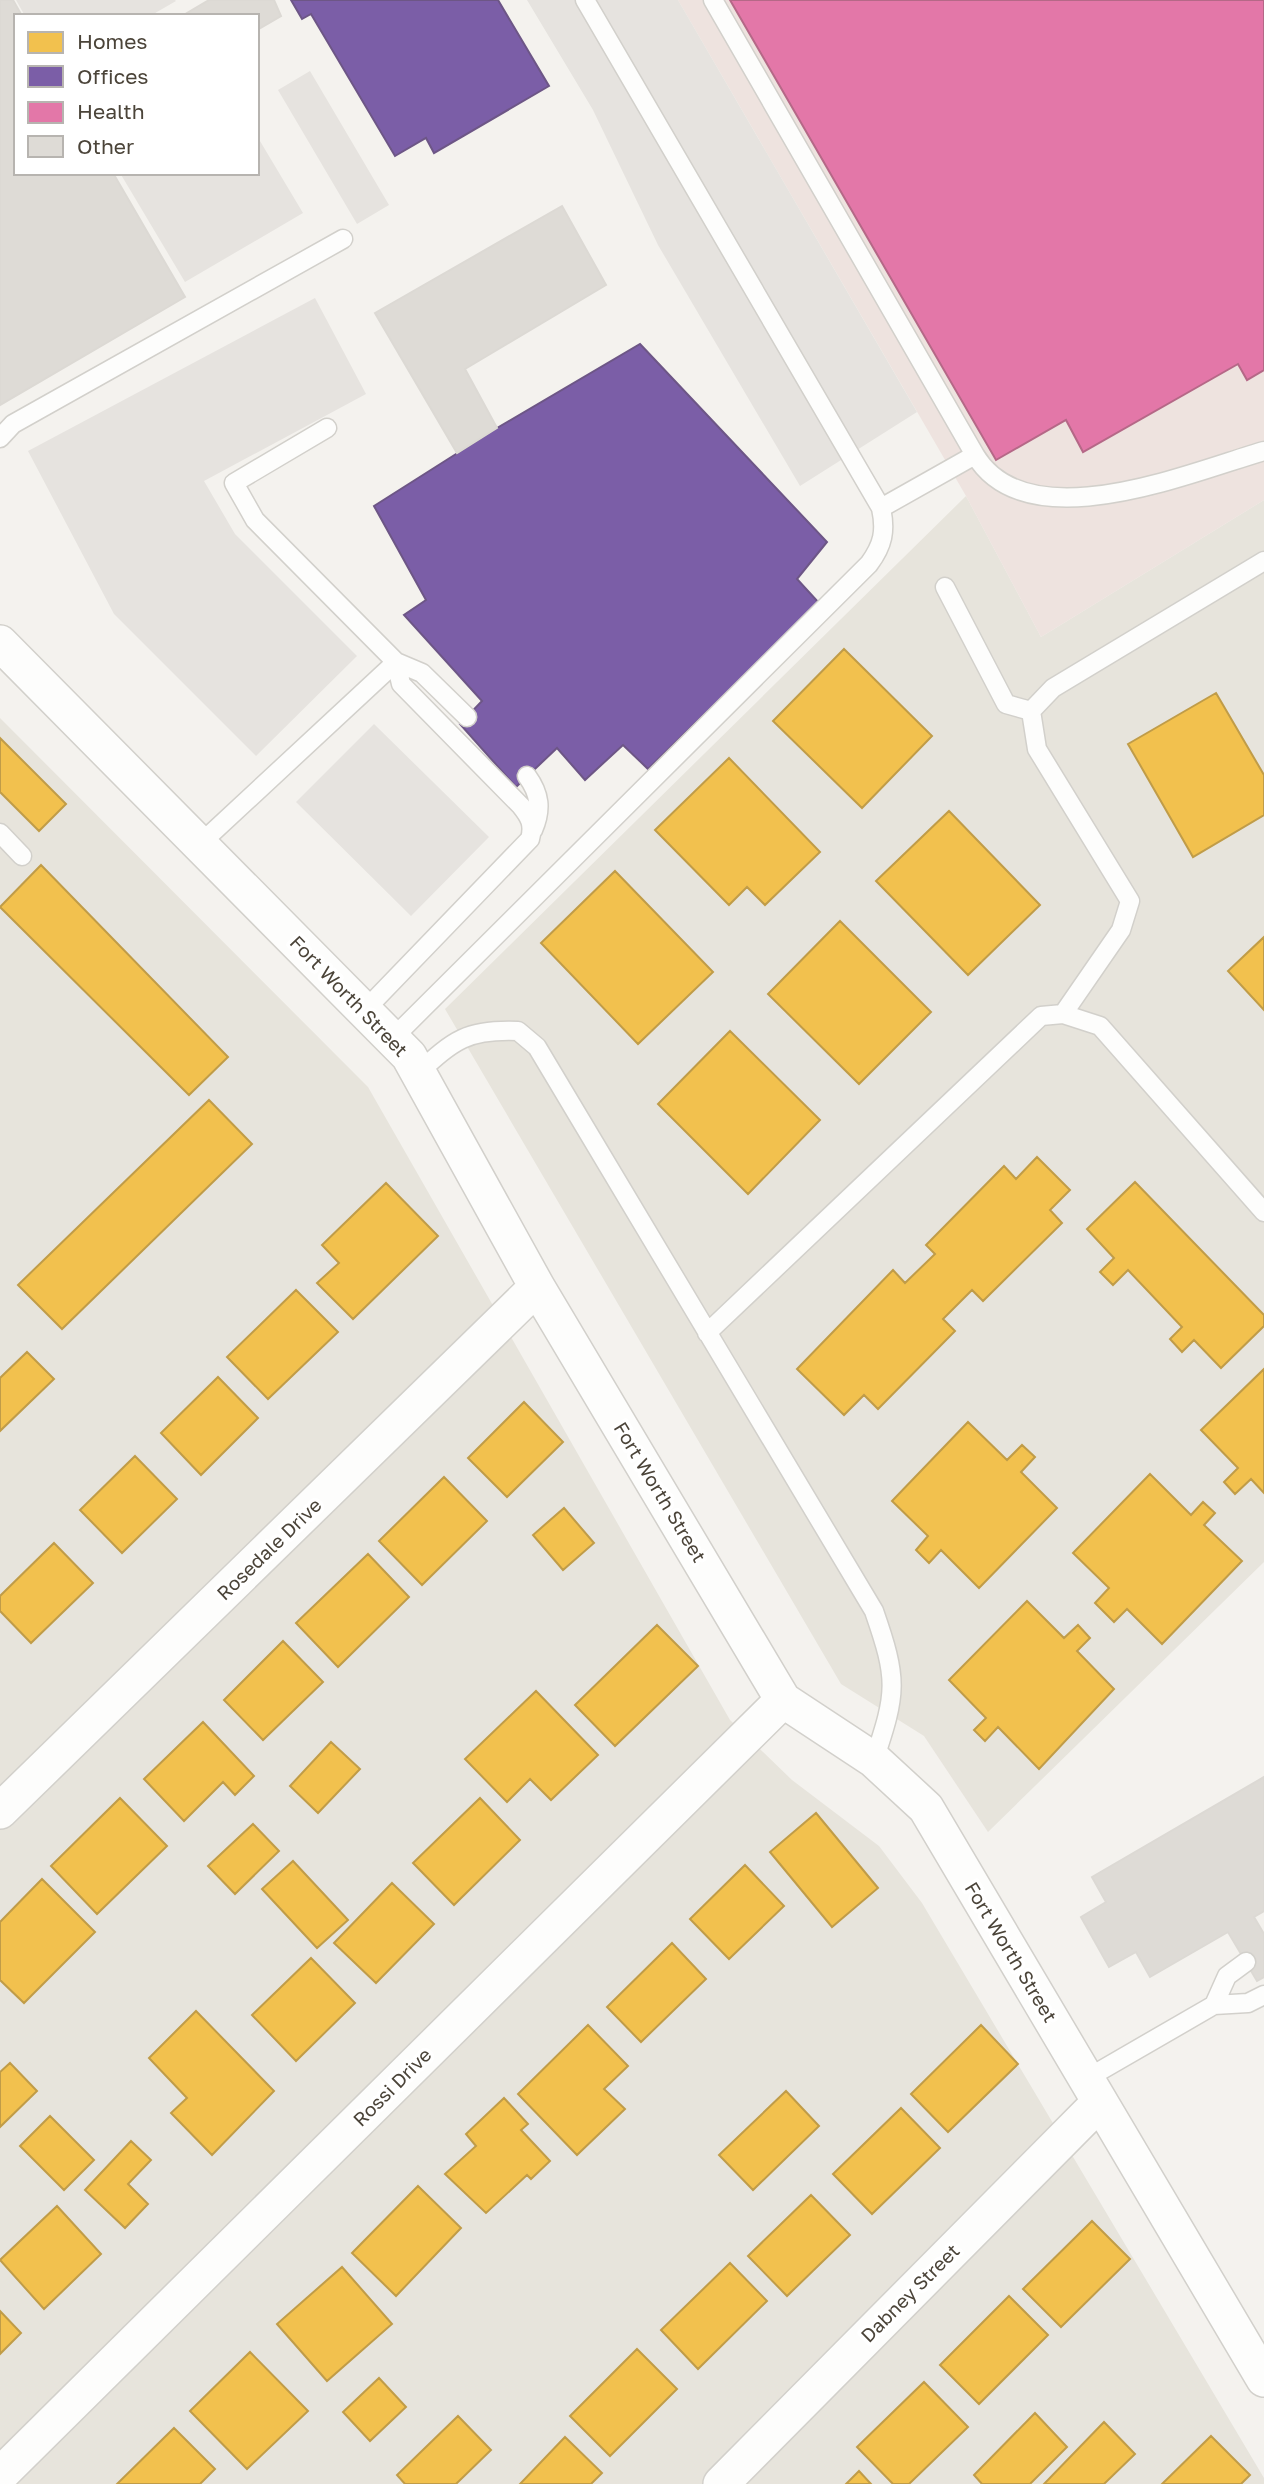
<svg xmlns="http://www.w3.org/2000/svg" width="1264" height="2484" viewBox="0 0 1264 2484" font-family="'Golos Text',sans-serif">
  <rect width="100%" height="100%" fill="#f4f2ee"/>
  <path fill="#e7e4dc" d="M966,496L1041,637L1264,500V1562L988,1832L924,1736L841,1684L445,1009Z
    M0,718L368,1087L730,1720L792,1780L879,1846L922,1903L1264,2478V2484H0Z"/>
  <path fill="#eee3df" d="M678,0H1264V500L1041,637L966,496Z"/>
  <path fill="#e6e3df" d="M16,0H175L176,1L150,16H25Z
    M527,0H678L917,412L800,486L658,245L593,110Z
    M310,71L389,205L357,224L278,90Z
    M257,136L303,213L185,282L120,173H257Z
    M315,298L366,394L204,481L235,534L357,656L256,756L114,614L28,451Z
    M374,724L489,837L411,916L296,802Z"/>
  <path fill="#f2c14e" stroke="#c09c48" stroke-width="2" d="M844,649L932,736L862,808L773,721Z
    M1216,693L1264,775V815L1193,857L1128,744Z
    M0,738L66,804L39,831L0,792Z
    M729,758L820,852L765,905L747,887L729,905L655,830Z
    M949,811L1040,905L968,975L876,881Z
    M41,865L228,1057L189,1095L0,907Z
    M615,871L713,972L638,1044L541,943Z
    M840,921L931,1012L859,1084L768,994Z
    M1264,937V1010L1228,971Z
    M730,1031L820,1120L748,1194L658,1104Z
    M209,1100L252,1144L62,1329L18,1285Z
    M1037,1157L1070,1190L1050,1210L1062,1223L983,1301L972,1290L943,1319L955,1331L878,1409L864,1395L844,1415L797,1369L893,1270L905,1283L935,1254L926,1245L1004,1166L1016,1179Z
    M1135,1182L1264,1315V1326L1221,1368L1194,1340L1182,1352L1170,1339L1182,1327L1128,1270L1113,1285L1100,1272L1114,1258L1087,1229Z
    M386,1183L438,1236L353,1319L317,1283L339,1263L322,1245Z
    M296,1290L338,1332L268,1399L227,1357Z
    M27,1352L54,1379L0,1431V1378Z
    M1264,1369V1493L1251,1479L1235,1494L1224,1482L1238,1468L1201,1430Z
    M218,1377L258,1418L201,1475L161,1433Z
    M524,1402L563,1442L507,1497L468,1458Z
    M968,1422L1007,1460L1022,1445L1035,1457L1021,1472L1057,1508L979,1588L941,1550L929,1563L916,1550L928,1536L892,1501Z
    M135,1456L177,1499L122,1553L80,1510Z
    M1150,1474L1191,1515L1203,1502L1215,1513L1204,1525L1242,1561L1162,1644L1127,1609L1114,1622L1095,1603L1109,1588L1073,1553Z
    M444,1477L487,1521L422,1585L379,1541Z
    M564,1508L594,1543L563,1570L533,1535Z
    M54,1543L93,1583L31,1643L0,1611V1596Z
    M368,1554L409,1597L338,1667L296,1623Z
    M1027,1601L1064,1638L1078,1625L1090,1638L1077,1651L1114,1689L1039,1769L998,1727L985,1741L974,1730L986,1718L949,1680Z
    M657,1625L698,1666L615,1746L575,1705Z
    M283,1641L323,1682L263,1740L224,1700Z
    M536,1691L598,1755L551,1800L530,1779L507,1802L465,1759Z
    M203,1722L254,1776L235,1795L223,1782L184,1821L144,1779Z
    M331,1742L360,1769L318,1813L290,1786Z
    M120,1798L167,1846L97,1914L51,1866Z
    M480,1798L520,1840L454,1905L413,1863Z
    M816,1813L878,1888L832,1927L770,1852Z
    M253,1824L279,1851L235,1894L208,1866Z
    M293,1861L348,1920L317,1948L262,1889Z
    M745,1865L784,1906L729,1959L690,1919Z
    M42,1879L95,1932L24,2003L0,1980V1922Z
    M392,1883L434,1924L376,1983L334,1943Z
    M672,1943L706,1979L641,2042L607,2007Z
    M311,1958L355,2003L296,2061L252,2015Z
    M196,2011L274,2091L212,2155L171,2113L187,2098L149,2058Z
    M588,2025L628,2066L604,2089L625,2109L577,2155L518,2094Z
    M981,2025L1018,2064L948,2132L911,2094Z
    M10,2063L37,2091L0,2127V2072Z
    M786,2091L819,2126L753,2190L719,2155Z
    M504,2098L528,2124L521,2130L550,2161L531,2179L527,2175L486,2213L445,2174L476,2146L466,2134Z
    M901,2108L940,2148L872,2214L833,2174Z
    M50,2116L94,2160L64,2190L20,2146Z
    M131,2141L151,2160L128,2184L148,2204L125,2228L85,2190Z
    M418,2186L461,2228L396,2296L352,2253Z
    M811,2195L850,2235L787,2296L748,2256Z
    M57,2206L101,2254L44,2309L0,2260Z
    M1092,2221L1130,2259L1061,2327L1023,2289Z
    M730,2263L767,2301L698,2369L661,2330Z
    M342,2267L392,2324L327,2381L277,2324Z
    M1009,2296L1048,2335L979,2404L940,2365Z
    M0,2311L21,2333L0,2354Z
    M637,2349L677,2389L610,2456L570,2416Z
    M250,2352L308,2411L247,2469L190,2411Z
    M379,2378L406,2407L370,2441L343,2412Z
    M924,2382L968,2427L909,2484H893L857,2447Z
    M1035,2413L1067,2447L1030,2484H982L974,2475Z
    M458,2416L491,2450L456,2484H405L397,2475Z
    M1104,2422L1135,2454L1104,2484H1044Z
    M174,2428L215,2469L200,2484H117Z
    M1211,2436L1250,2475L1241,2484H1162Z
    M565,2437L602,2473L591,2484H520Z
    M859,2471L871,2484H846Z"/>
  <path fill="#7b5ea7" stroke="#6d5686" stroke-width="2" d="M291,0H498L549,86L434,153L426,138L395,156L311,14L302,19Z
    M640,344L827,542L797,579L819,603L648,769L623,745L585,780L557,748L516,787L460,724L482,701L404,615L426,600L374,506L497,428Z"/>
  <path fill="#e377a8" stroke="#b56887" stroke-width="2" d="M730,0H1264V370L1247,380L1238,364L1083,452L1066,420L996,460Z"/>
  <path fill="#dedbd6" stroke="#dcd9d4" stroke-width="2" d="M0,0H13L22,16H16V173H113L185,297L0,405Z
    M209,0H274L281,16L257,30V16H182Z
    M562,206L606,285L465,369L497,428L457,453L375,313Z
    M1264,1777V1911L1254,1917L1264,1934V1977L1257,1981L1228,1932L1150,1977L1136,1952L1109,1967L1081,1917L1106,1902L1092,1877Z"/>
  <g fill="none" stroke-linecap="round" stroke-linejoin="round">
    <g stroke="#d2d0cb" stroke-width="21">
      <path id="lane" d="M713,0L975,455L881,508
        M327,428L234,483L255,520L396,662L401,684L521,806C530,817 534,825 530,839L364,1011
        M0,438L13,424L343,239
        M975,455C1027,542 1191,472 1264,451
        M945,587L1006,704L1031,711
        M527,776C540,794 542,809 533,830
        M0,833L22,856
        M200,844L396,662L422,673L467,717
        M1063,1014L1121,930L1130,901L1037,749L1031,711L1053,688L1264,561
        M392,1039L869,564C883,545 886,531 881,508L585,0
        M418,1073C454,1040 467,1029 518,1031L537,1047L874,1611C898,1680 897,1692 874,1760
        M707,1333L1041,1016L1063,1014L1100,1026L1264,1212
        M1214,2005L1248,2003L1264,1995
        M1086,2079L1214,2005L1227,1976L1246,1962"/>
    </g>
    <g stroke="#d2d0cb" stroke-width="38">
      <path id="street" d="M0,643L409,1056L537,1287L783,1700L874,1760L926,1808L1264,2379
        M0,1811L537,1287
        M0,2475L783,1700
        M721,2484L1100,2102"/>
    </g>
    <use href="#lane" stroke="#fdfdfc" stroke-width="18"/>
    <use href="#street" stroke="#fdfdfc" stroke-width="35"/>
  </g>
  <g text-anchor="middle" stroke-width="7" stroke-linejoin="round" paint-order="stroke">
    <g font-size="19" fill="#4b4439" stroke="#fff">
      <text transform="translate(349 996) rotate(46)" y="7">Fort Worth Street</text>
      <text transform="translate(660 1492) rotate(59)" y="7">Fort Worth Street</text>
      <text transform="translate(269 1549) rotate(-44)" y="7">Rosedale Drive</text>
      <text transform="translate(1011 1952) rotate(59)" y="7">Fort Worth Street</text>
      <text transform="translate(392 2087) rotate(-45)" y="7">Rossi Drive</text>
      <text transform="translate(910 2293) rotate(-45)" y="7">Dabney Street</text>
    </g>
  </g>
  <rect x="14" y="14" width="245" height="161" fill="#ffffff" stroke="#b7b4b0" stroke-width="2"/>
  <rect x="28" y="32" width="35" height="21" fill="#f2c14e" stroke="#b7b4b0" stroke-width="2"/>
  <text x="77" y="49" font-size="21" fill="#4b4439">Homes</text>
  <rect x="28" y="66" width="35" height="21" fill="#7b5ea7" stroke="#b7b4b0" stroke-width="2"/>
  <text x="77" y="84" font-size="21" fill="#4b4439">Offices</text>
  <rect x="28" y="102" width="35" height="21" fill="#e377a8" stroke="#b7b4b0" stroke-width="2"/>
  <text x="77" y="119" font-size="21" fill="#4b4439">Health</text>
  <rect x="28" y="136" width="35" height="21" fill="#dedbd6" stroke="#b7b4b0" stroke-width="2"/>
  <text x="77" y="154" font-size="21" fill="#4b4439">Other</text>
</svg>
